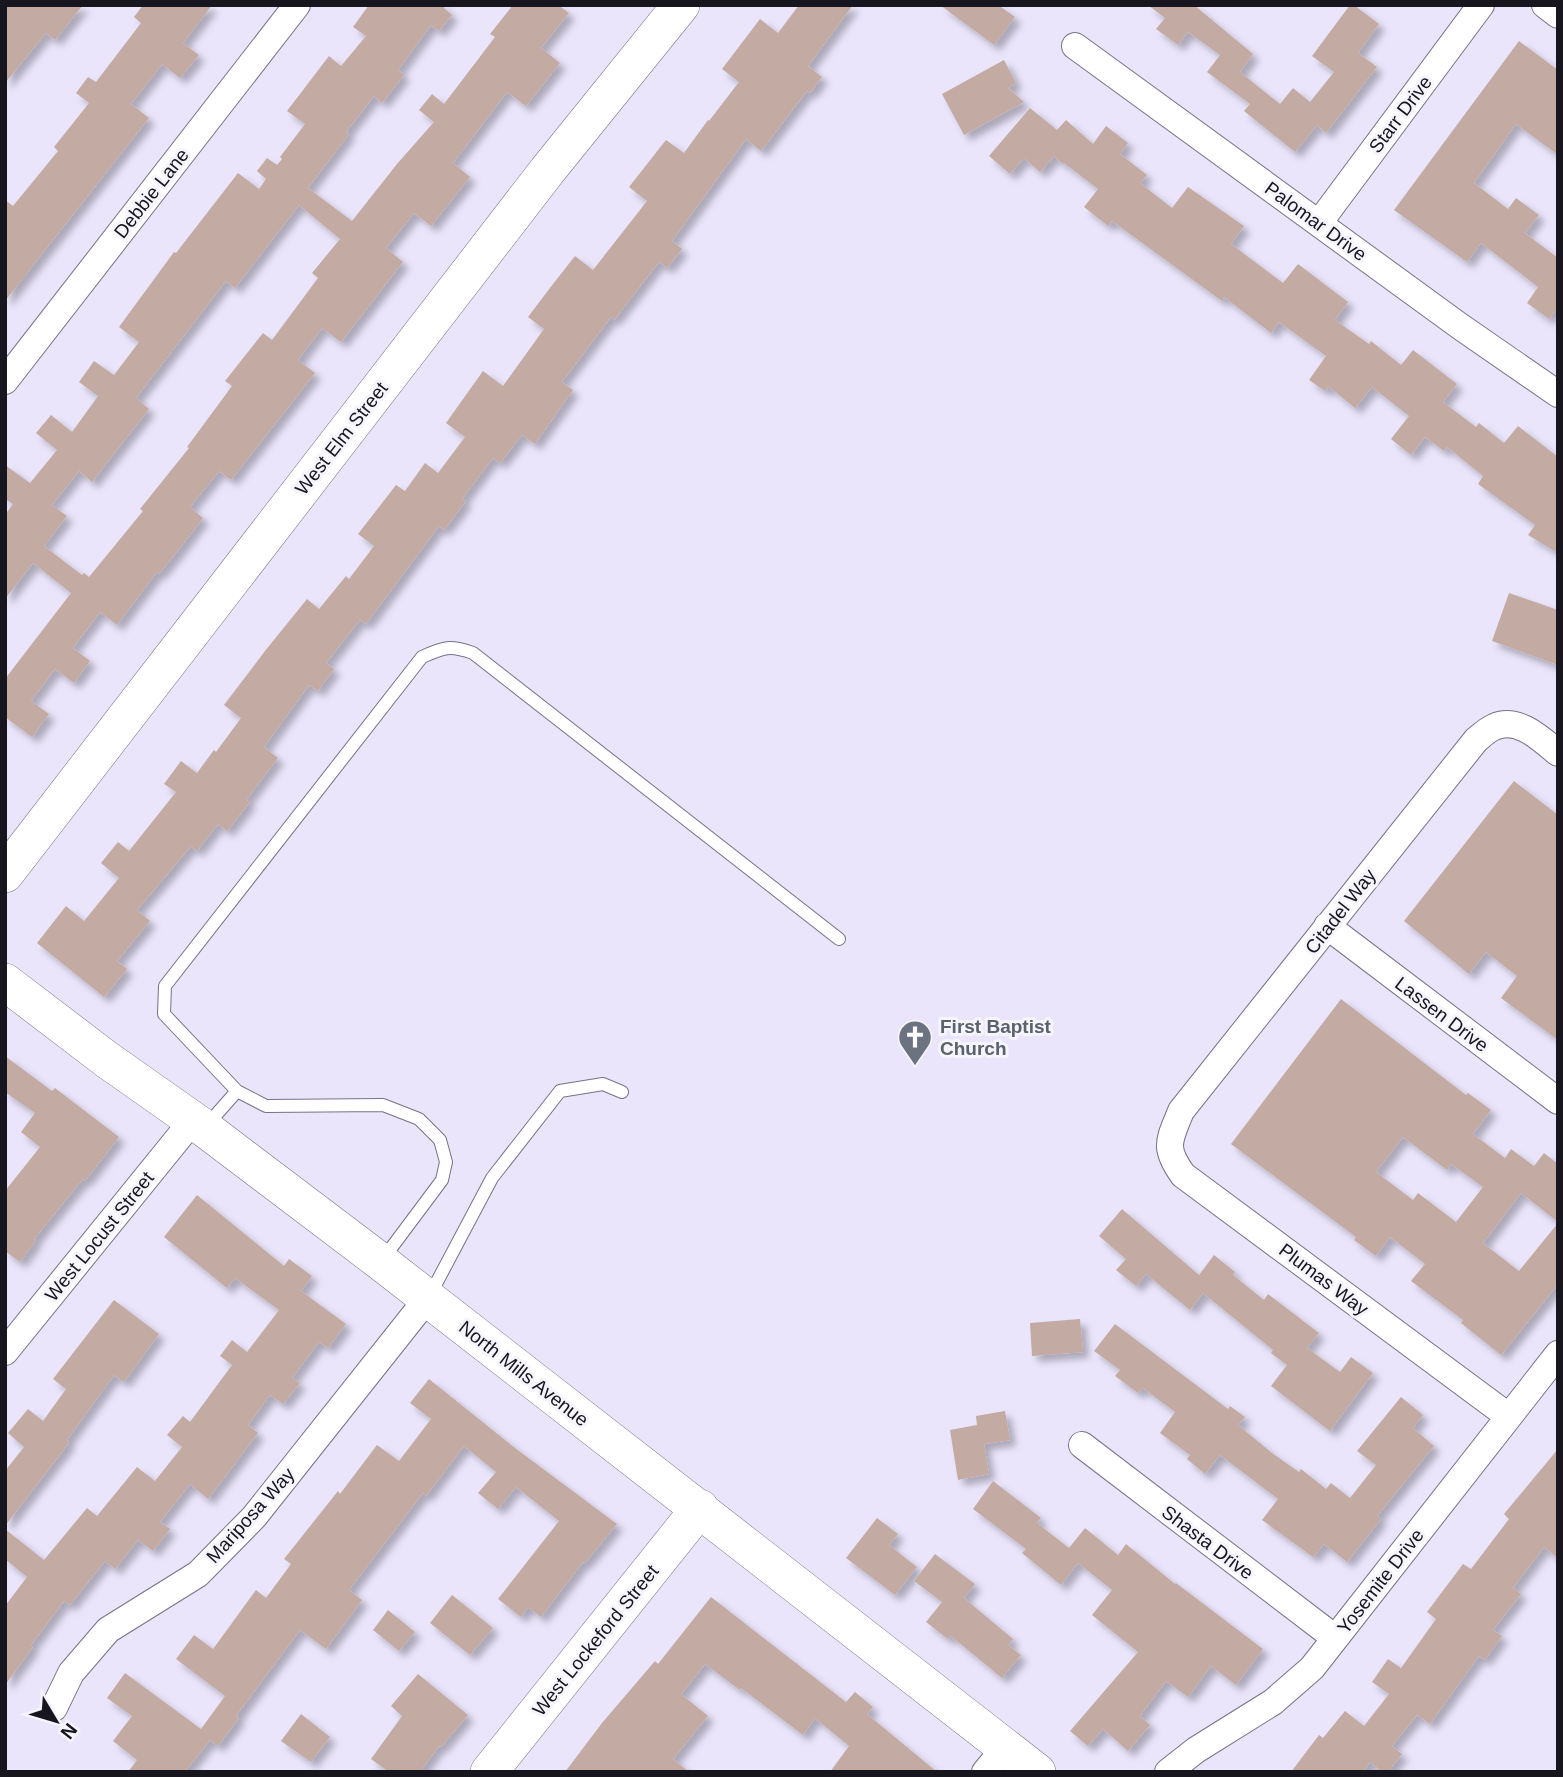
<svg xmlns="http://www.w3.org/2000/svg" width="1563" height="1777" viewBox="0 0 1563 1777" font-family="Arial,sans-serif">
  <defs>
    <filter id="shadow"><feDropShadow dx="6" dy="6" stdDeviation="3.5" flood-color="#0004"/></filter>
  </defs>
  <rect width="100%" height="100%" fill="#eae5fb"/>
  <path fill="#c3aaa2" fill-rule="evenodd" filter="url(#shadow)" d="M5,5H83L55,40L46,33L5,83Z
    M143,5H212L183,43L199,55L180,78L162,64L131,104L149,118L5,301V200L13,206L58,151L54,147L89,103L76,93L88,77L96,82L141,23L134,17Z
    M369,5H446L444,8L452,15L439,31L431,25L398,70L404,75L382,103L374,96L346,132L349,134L308,188L352,221L397,164L434,122L419,110L432,94L444,104L495,37L490,34L513,5H558L569,13L541,48L560,63L526,106L507,92L453,163L470,177L431,226L414,213L386,248L403,262L341,342L322,328L298,360L315,373L231,480L219,471L190,507L203,518L180,548L159,574L157,572L117,625L100,612L73,648L90,661L74,683L55,669L31,701L49,714L32,737L5,717V679L71,593L33,563L5,599V515L13,504L5,499V465L30,483L57,450L36,433L51,415L72,432L98,396L79,382L94,361L114,375L139,342L119,327L174,252L176,253L238,173L259,189L266,179L257,171L267,158L277,165L282,159L280,157L305,124L287,111L329,56L341,66L366,36L353,27ZM299,205L340,239L312,273L318,278L272,340L263,333L225,381L232,386L187,447L189,448L140,509L143,511L89,577L84,573L82,575L44,546L67,516L52,505L79,471L92,482L149,409L136,398L226,281L235,288Z
    M799,5H853L808,66L822,77L810,93L807,91L761,151L746,139L672,241L682,249L667,268L659,262L614,320L611,317L562,382L573,390L535,444L522,435L500,463L493,458L462,499L466,501L444,530L439,526L366,624L360,620L326,663L334,669L318,691L309,685L264,747L278,758L246,800L250,802L227,831L218,824L197,851L191,846L137,910L150,921L117,961L127,969L104,997L37,943L66,906L84,921L119,878L101,863L118,842L129,851L176,792L164,784L181,761L197,773L214,750L216,752L241,718L224,705L265,651L307,599L319,609L346,576L349,579L374,546L358,534L396,485L405,491L425,463L438,473L465,437L446,423L483,371L503,386L544,329L528,317L553,284L575,256L593,270L647,201L629,187L666,140L684,153L708,120L709,121L739,82L722,69L760,19L778,33Z
    M940,5H998L1015,17L994,45Z
    M1148,5H1194L1253,54L1240,72L1280,104L1293,88L1310,102L1334,72L1312,56L1350,5H1354L1379,24L1358,53L1377,67L1326,133L1317,125L1295,152L1244,111L1250,104L1207,72L1220,55L1188,32L1178,45L1156,29L1165,18Z
    M1519,41L1558,70V155L1516,124L1474,183L1508,209L1516,198L1539,215L1525,233L1558,258V307L1549,319L1527,303L1538,287L1481,243L1467,262L1394,210Z
    M1004,60L1016,83L1008,88L1024,102L964,135L942,94Z
    M1030,108L1057,130L1066,120L1093,144L1106,126L1128,143L1120,154L1147,175L1140,183L1172,208L1188,187L1244,226L1231,244L1283,283L1298,264L1348,302L1335,320L1369,344L1371,341L1401,365L1413,350L1457,384L1443,402L1476,427L1479,423L1504,443L1518,426L1558,457V553L1528,535L1535,525L1478,484L1483,476L1447,447L1444,451L1425,437L1411,455L1391,439L1409,416L1372,387L1355,408L1328,386L1325,391L1309,380L1326,356L1279,322L1271,333L1224,297L1222,301L1112,221L1108,226L1084,207L1098,189L1064,163L1063,164L1054,156L1040,172L1024,158L1010,174L989,156Z
    M1509,593L1558,610V665L1492,641Z
    M1514,781L1558,815V1040L1501,998L1517,976L1486,952L1469,974L1404,921Z
    M1341,999L1466,1095L1468,1093L1491,1110L1473,1134L1505,1158L1511,1149L1534,1166L1544,1153L1558,1164V1222L1521,1193L1483,1243L1519,1271L1558,1223V1284L1501,1355L1461,1323L1463,1320L1411,1281L1425,1264L1390,1237L1376,1256L1354,1240L1356,1237L1231,1144ZM1403,1137L1447,1170L1451,1164L1483,1187L1456,1222L1418,1193L1413,1200L1376,1172Z
    M5,1056L52,1091L55,1088L119,1137L85,1181L83,1179L34,1239L36,1240L20,1262L5,1251V1191L40,1147L21,1132L35,1113L5,1092Z
    M197,1195L284,1266L289,1259L312,1276L301,1291L346,1324L328,1348L319,1342L292,1378L300,1383L283,1404L270,1395L248,1425L258,1433L208,1499L190,1484L160,1522L170,1529L153,1551L138,1540L115,1569L105,1561L70,1605L64,1601L31,1645L33,1647L5,1685V1606L27,1577L5,1559V1529L44,1560L87,1508L97,1516L137,1467L155,1481L182,1447L167,1435L183,1416L190,1422L232,1365L220,1356L232,1340L247,1352L279,1310L235,1278L227,1288L164,1237Z
    M1122,1209L1199,1275L1214,1255L1235,1272L1233,1275L1264,1300L1268,1294L1319,1333L1307,1348L1340,1372L1351,1357L1373,1373L1330,1431L1271,1386L1287,1365L1271,1353L1273,1350L1203,1293L1190,1310L1146,1274L1136,1286L1116,1270L1126,1259L1099,1236Z
    M114,1300L159,1334L124,1382L114,1375L67,1440L69,1443L5,1526V1471L24,1447L8,1433L28,1409L43,1421L66,1389L53,1379Z
    M1080,1319L1083,1352L1032,1356L1030,1323Z
    M1115,1324L1228,1409L1230,1406L1245,1417L1238,1425L1272,1453L1299,1472L1301,1469L1326,1489L1331,1483L1350,1498L1376,1465L1357,1451L1401,1397L1423,1415L1413,1428L1434,1446L1377,1516L1381,1519L1347,1562L1324,1544L1313,1557L1262,1520L1278,1499L1220,1455L1205,1474L1187,1459L1190,1455L1160,1433L1175,1412L1143,1388L1138,1393L1115,1376L1120,1370L1094,1351Z
    M429,1379L515,1448L617,1524L585,1563L583,1562L541,1617L528,1607L521,1617L498,1599L559,1521L516,1487L498,1509L478,1493L496,1472L464,1446L426,1496L423,1493L349,1590L362,1600L326,1649L300,1630L236,1716L239,1718L218,1746L210,1740L185,1772H128L137,1760L113,1741L132,1716L107,1698L125,1673L201,1729L225,1696L176,1659L194,1635L213,1649L256,1590L266,1598L291,1564L284,1559L338,1491L340,1494L377,1445L399,1461L431,1419L410,1403Z
    M1005,1411L1010,1440L984,1444L989,1474L958,1480L950,1430L977,1425L976,1416Z
    M1558,1449V1558L1544,1547L1513,1588L1521,1594L1493,1630L1502,1636L1485,1660L1479,1656L1430,1724L1417,1715L1392,1746L1402,1754L1388,1772H1382L1370,1762L1363,1772H1291L1319,1735L1323,1738L1345,1711L1364,1726L1389,1694L1372,1682L1388,1659L1401,1668L1436,1619L1427,1612L1463,1564L1471,1569L1509,1519L1504,1514Z
    M993,1481L1041,1518L1037,1523L1069,1548L1085,1528L1118,1555L1126,1544L1175,1584L1176,1583L1263,1649L1236,1685L1211,1666L1188,1697L1166,1681L1140,1716L1150,1725L1128,1751L1103,1729L1088,1746L1070,1731L1138,1652L1092,1615L1112,1590L1078,1563L1061,1585L1022,1553L1026,1549L973,1509Z
    M877,1518L898,1534L889,1545L917,1567L895,1595L846,1558Z
    M935,1554L975,1584L964,1598L1013,1639L1008,1645L1021,1655L1002,1678L951,1636L948,1639L926,1622L942,1602L914,1581Z
    M452,1595L493,1628L470,1655L430,1623Z
    M711,1597L846,1702L855,1692L873,1707L867,1714L937,1772H830L849,1746L815,1718L803,1735L741,1688L740,1690L705,1664L681,1694L708,1716L673,1759L689,1772H565L602,1723L655,1661L658,1664Z
    M388,1610L415,1632L399,1651L373,1630Z
    M418,1674L468,1715L441,1747L439,1746L420,1772H389L371,1759L402,1716L391,1706Z
    M301,1714L330,1737L311,1762L281,1741Z"/>
  <g fill="none" stroke-linecap="round" stroke-linejoin="round">
    <g stroke="#777286" stroke-width="14">
      <path id="lane" d="M207,1125L237,1091
        M383,1259L442,1180L446,1162L440,1140L419,1119L383,1105L266,1106L237,1091L164,1014L165,986L422,657C444,647 450,645 473,653L839,939
        M430,1295L492,1178L560,1091L603,1084L622,1092"/>
    </g>
    <g stroke="#777286" stroke-width="28">
      <path id="street" d="M1545,5L1558,15
        M1075,46L1461,327L1558,394
        M1319,223L1481,5
        M5,381L297,5
        M1327,926L1558,1101
        M5,1352L193,1120
        M1508,1416L1183,1175C1163,1147 1169,1141 1181,1111L1476,740C1481,736 1487,730 1494,727C1518,716 1541,739 1558,753
        M1082,1445L1335,1638
        M54,1708L71,1673L108,1630L198,1574L254,1517L427,1299
        M985,1772L1005,1748
        M1168,1772L1196,1750L1273,1702L1312,1668L1558,1354"/>
    </g>
    <g stroke="#777286" stroke-width="38">
      <path id="secondary" d="M5,874L547,171L681,5
        M5,982L106,1059L204,1128L381,1262L1037,1772
        M489,1772L700,1508"/>
    </g>
    <use href="#lane" stroke="#fff" stroke-width="12"/>
    <use href="#street" stroke="#fff" stroke-width="26"/>
    <use href="#secondary" stroke="#fff" stroke-width="37"/>
  </g>
  <defs>
    <g id="church-pin" transform="scale(1.75)"><path d="M0 17L-7.5 6A9.5 9.5 0 1 1 7.5 6Z" fill="#6b7280" stroke="#f6f4fd"/><path d="M-1.2-6h2.4v3.5h3.3v2.4h-3.3V6h-2.4V-.1h-3.3v-2.4h3.3Z" fill="#fff"/></g>
  </defs>
  <g fill-rule="evenodd">
    <use href="#church-pin" x="915" y="1037"/>
  </g>
  <g text-anchor="middle" stroke-width="6" stroke-linejoin="round" paint-order="stroke">
    <g font-size="19" fill="#17151d" stroke="#f6f4fd">
      <text transform="translate(1400 114) rotate(-53)" y="7">Starr Drive</text>
      <text transform="translate(151 193) rotate(-52)" y="7">Debbie Lane</text>
      <text transform="translate(1316 221) rotate(36)" y="7">Palomar Drive</text>
      <text transform="translate(341 438) rotate(-52)" y="7">West Elm Street</text>
      <text transform="translate(1340 911) rotate(-52)" y="7">Citadel Way</text>
      <text transform="translate(1442 1014) rotate(37)" y="7">Lassen Drive</text>
      <text transform="translate(99 1236) rotate(-51)" y="7">West Locust Street</text>
      <text transform="translate(1324 1279) rotate(37)" y="7">Plumas Way</text>
      <text transform="translate(524 1373) rotate(38)" y="7">North Mills Avenue</text>
      <text transform="translate(250 1515) rotate(-48)" y="7">Mariposa Way</text>
      <text transform="translate(1208 1542) rotate(37)" y="7">Shasta Drive</text>
      <text transform="translate(1380 1581) rotate(-52)" y="7">Yosemite Drive</text>
      <text transform="translate(595 1640) rotate(-51)" y="7">West Lockeford Street</text>
    </g>
    <g font-size="19" font-weight="bold" fill="#5b616d" stroke="#f6f4fd" text-anchor="start">
      <text x="940" y="1033">First Baptist<tspan x="940" dy="22">Church</tspan></text>
    </g>
  </g>
  <rect width="1563" height="1777" fill="none" stroke="#17151d" stroke-width="14"/>
  <g transform="translate(56 1721) rotate(128)" stroke="#f6f4fd" stroke-width="5" paint-order="stroke">
  <path d="M0-5L12 26L0 18L-12 26Z" fill="#17151d"/>
  <text y="-10" font-size="19" font-weight="bold" text-anchor="middle" fill="#17151d">N</text>
  </g>
</svg>
